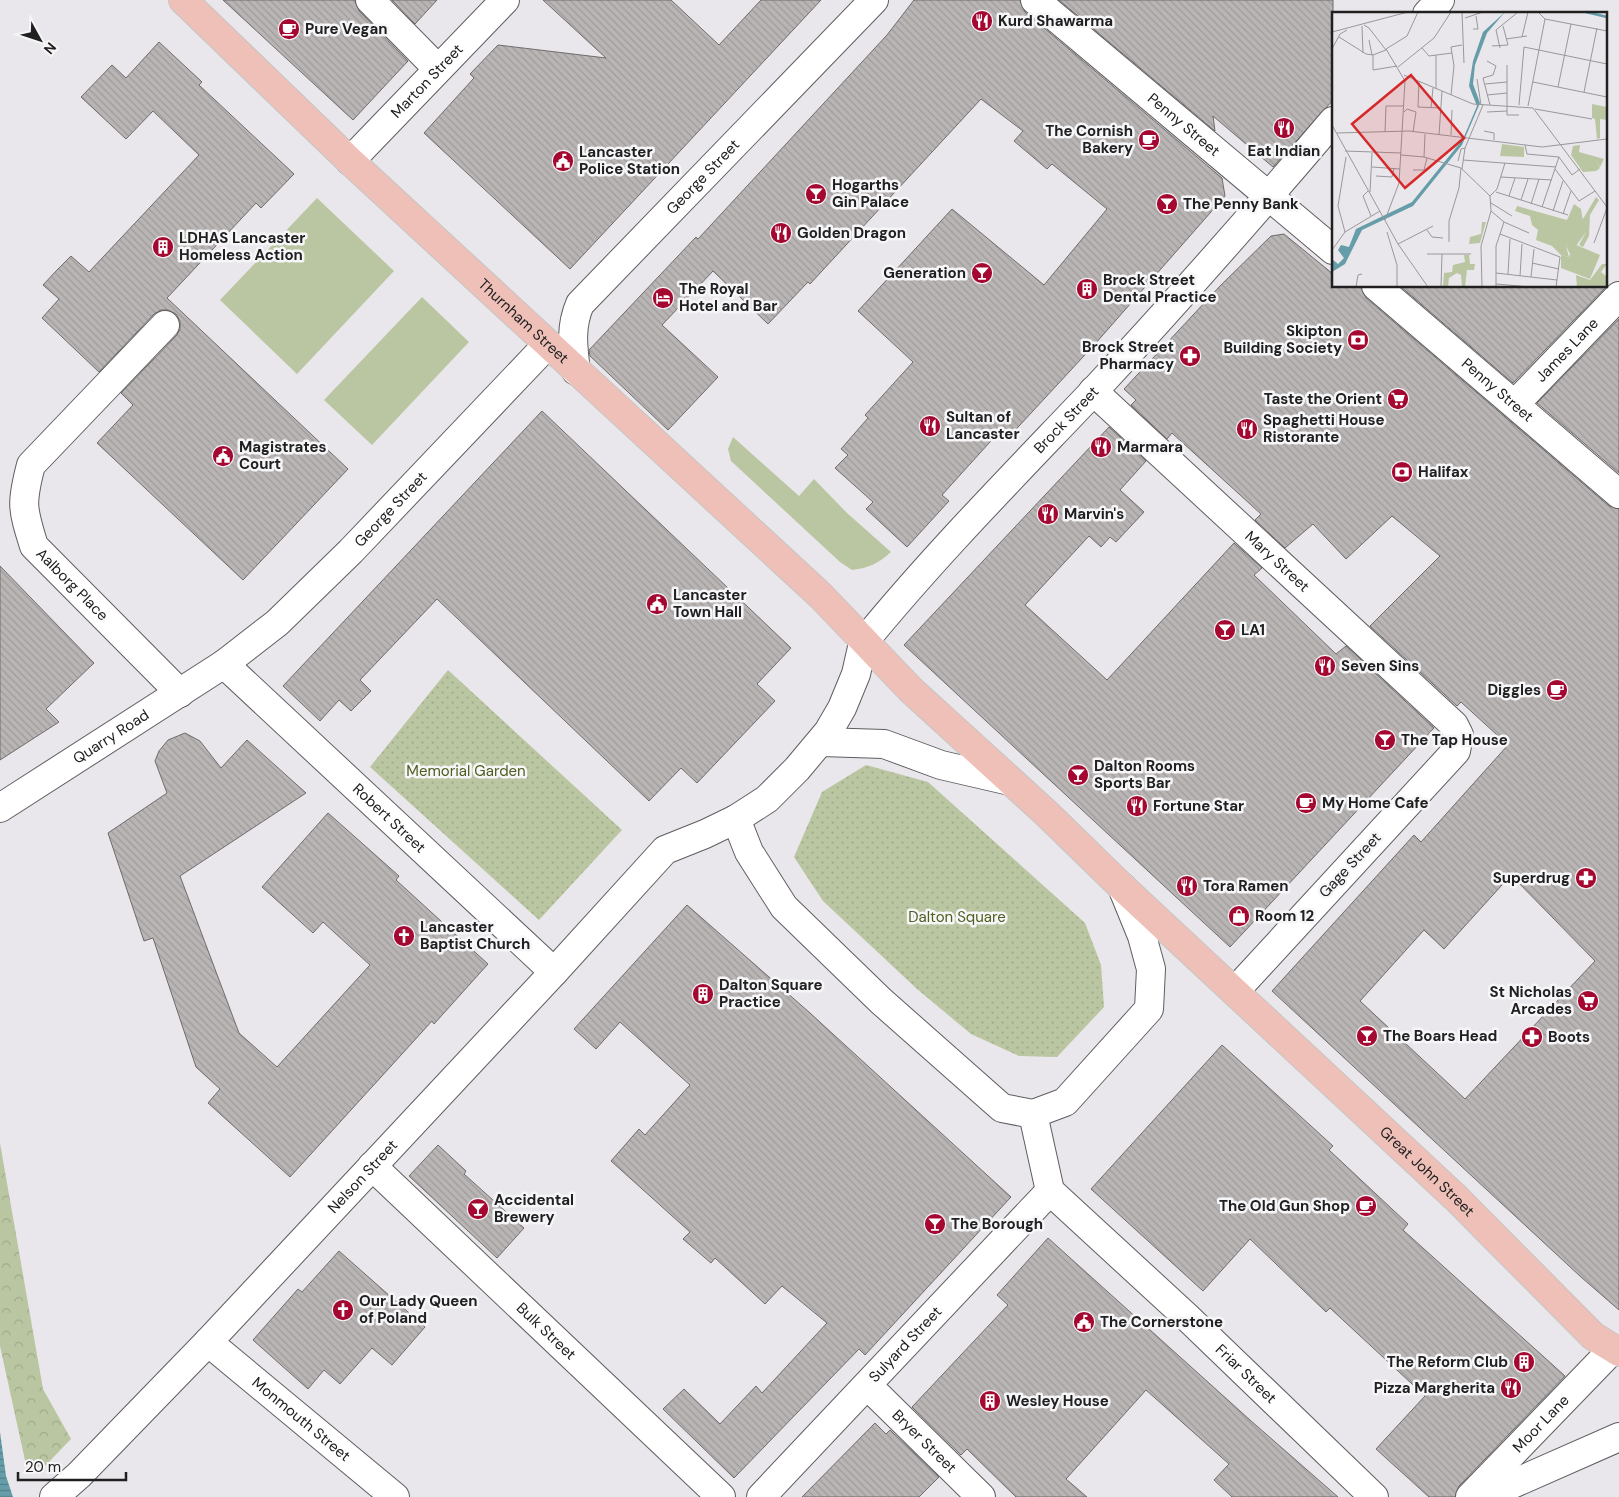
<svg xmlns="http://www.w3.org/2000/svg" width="1619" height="1497" viewBox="0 0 1619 1497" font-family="'DM Sans',sans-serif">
  <defs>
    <pattern id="forest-crowns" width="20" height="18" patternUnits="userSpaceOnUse" patternTransform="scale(1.25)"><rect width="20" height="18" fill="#bac6a1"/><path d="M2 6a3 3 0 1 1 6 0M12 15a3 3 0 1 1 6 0" fill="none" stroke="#a0aa8a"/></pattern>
    <pattern id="park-dots" width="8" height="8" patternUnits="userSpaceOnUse" patternTransform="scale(1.25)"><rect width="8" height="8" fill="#bac6a1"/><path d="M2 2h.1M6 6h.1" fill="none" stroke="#a0aa8a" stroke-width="1.8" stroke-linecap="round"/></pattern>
    <pattern id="water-rules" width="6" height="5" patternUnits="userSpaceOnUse" patternTransform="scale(1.25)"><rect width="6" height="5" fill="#659da9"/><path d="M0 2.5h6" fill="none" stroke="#538089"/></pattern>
    <pattern id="building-back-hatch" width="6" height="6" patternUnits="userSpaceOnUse" patternTransform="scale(1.25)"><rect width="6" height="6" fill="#b9b5b4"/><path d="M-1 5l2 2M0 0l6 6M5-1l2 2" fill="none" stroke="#9f9b9a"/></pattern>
  </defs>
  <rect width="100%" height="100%" fill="#e9e7eb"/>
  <path fill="#bac6a1" d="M317,198L394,271L297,374L220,300Z
    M422,297L469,342L372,445L324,400Z
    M733,437L799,496L814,479L847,513L891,552C879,563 869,568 852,570L840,562L731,461L728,449Z"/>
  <path fill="url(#forest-crowns)" d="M0,1143L43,1389L71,1439L44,1467L26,1465L0,1346Z"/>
  <path fill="url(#park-dots)" d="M448,670L622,830L539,920L370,767Z
    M866,765L928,782L1085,923L1101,965L1104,1007L1057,1057L1019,1056L971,1034L917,989L823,901L794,857L822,792Z"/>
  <path fill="url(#water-rules)" d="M0,1432L6,1476L13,1497H0Z"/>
  <path fill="url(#building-back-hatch)" stroke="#706c6c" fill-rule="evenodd" d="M223,0H355L359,11L408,61L353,120Z
    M392,0H437L415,24Z
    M543,0H671L719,45L761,0H821L570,269L424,133L474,78L470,74L498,45L606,58Z
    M914,0H1020L1025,12L1222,178L1225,196L1095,344L1007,439L999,432L942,495L949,501L907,547L866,509L873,502L835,468L848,455L841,449L868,418L865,415L913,362L858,311L952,209L1044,285L1107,209L1052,164L1047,169L1014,141L1023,131L981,99L810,284L808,282L768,324L713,271L662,325L718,377L668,430L590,356L589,350L696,237L698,239L887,35Z
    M1059,0H1333V100L1273,167L1213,116L1215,131Z
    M159,42L202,82L199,85L294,174L261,208L256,203L167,298L348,469L243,580L97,443L133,405L121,393L177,335L180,329V321L176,314L168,310H161L154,314L99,372L42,318L59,299L43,285L57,270L71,256L89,272L199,155L153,111L126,139L81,97L112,65L126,78Z
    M1284,234L1333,274V286H1361L1366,298L1609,506L1619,509V1310L1581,1277L1272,991L1414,835L1421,842L1508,745L1461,702L1457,706L1370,626L1440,556L1392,516L1346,559L1313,524L1285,548L1255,520L1261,514L1172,433L1167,439L1131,405L1136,400L1124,389L1221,285L1271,236ZM1511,875L1595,961L1465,1099L1360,1001L1424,930L1444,949Z
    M1400,286H1607L1513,383Z
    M1619,319V473L1537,403Z
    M542,411L791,648L757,684L775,701L697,783L681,768L649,801L437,599L360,680L371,691L351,711L339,700L320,721L283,686Z
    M1109,427L1146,461L1120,490L1144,512L1116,542L1110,537L1101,547L1089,536L1025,605L1107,680L1234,543L1262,568L1254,575L1336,654L1346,646L1434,728L1230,947L904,645Z
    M0,566L94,663L46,709L59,722L0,760Z
    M185,733L200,741L221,768L247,740L306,793L180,876L239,1033L277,1067L370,965L323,922L313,933L262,887L328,813L399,876L396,880L488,964L434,1024L432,1021L290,1177L208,1103L220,1089L196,1067L153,938L144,941L108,833L167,793L155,761L159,751L168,740Z
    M687,905L810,1013L1011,1197L865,1355L859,1349L734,1478L663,1409L684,1389L720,1424L756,1386L762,1393L827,1323L782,1286L765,1304L715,1258L711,1263L683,1239L690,1232L611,1161L639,1129L645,1135L690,1085L620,1022L596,1049L574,1029Z
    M1222,1045L1333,1146L1329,1150L1408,1224L1403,1230L1565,1376L1459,1486L1455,1497H1429L1376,1449L1425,1396L1330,1308L1326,1312L1250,1239L1203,1291L1091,1189Z
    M438,1145L466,1171L464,1174L524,1228L497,1258L409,1176Z
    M1048,1238L1250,1420L1338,1497H1232L1214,1480L1229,1464L1146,1390L1066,1479L1087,1497H1016L967,1449L961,1455L912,1407L1008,1305L997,1295Z
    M339,1251L425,1327L392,1365L372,1348L340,1384L324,1370L308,1389L253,1340L298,1289L302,1292Z
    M875,1423L886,1434L890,1430L939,1477L919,1497H802Z"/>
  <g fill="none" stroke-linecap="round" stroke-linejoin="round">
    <g stroke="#5f5d60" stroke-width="30">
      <g id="pedestrian">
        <path id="s1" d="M1035,0L1333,250"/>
        <path id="s2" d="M1376,286L1619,494"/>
        <path id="s3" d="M1515,404L1619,296"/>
      </g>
    </g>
    <g stroke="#5f5d60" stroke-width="30">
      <g id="minor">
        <path d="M370,0L438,69"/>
        <path d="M1427,14L1440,0"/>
        <path id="s4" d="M350,161L505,0"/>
        <path id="s5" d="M165,325L31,465C21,503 22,508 34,546L180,693"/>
        <path id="s6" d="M576,371C573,347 570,327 580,304L874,0"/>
        <path id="s7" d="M1093,391L1454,725L1459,735L1456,751L1235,991"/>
        <path id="s8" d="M863,643C934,556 1013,476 1090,395C1173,306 1254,214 1333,121"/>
        <path id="s9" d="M224,664L554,972"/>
        <path d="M821,742L884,744L941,765L1010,781"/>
        <path id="s10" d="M0,808L224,664L277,623L351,551L547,345"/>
        <path d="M736,819L749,852L784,907L881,1001L1002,1108L1033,1114L1065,1102L1149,1009L1151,969L1142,936L1122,887"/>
        <path d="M1033,1114L1050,1191"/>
        <path id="s11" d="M372,1166L721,1497"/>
        <path id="s12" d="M1050,1191L1188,1318L1374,1497"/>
        <path id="s13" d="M208,1342L395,1497"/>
        <path id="s14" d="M868,1386L981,1497"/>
        <path id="s15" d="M761,1497L1050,1191"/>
        <path id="s16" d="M1470,1497L1613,1349"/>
        <path d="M1483,1497L1619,1437"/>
      </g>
    </g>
    <g stroke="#5f5d60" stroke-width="30">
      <g id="tertiary">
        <path id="s17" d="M54,1497L79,1475L208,1342L554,972L665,850L705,834L736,819L767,799L797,769L828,732L842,708L856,674L863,643"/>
      </g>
    </g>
    <g stroke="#c5c5c5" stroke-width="30">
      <g id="primary">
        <path id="s18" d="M183,0L350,161L821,596L911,690L1046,813L1122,887L1456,1198L1593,1336L1619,1352"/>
      </g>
    </g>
    <use href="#pedestrian" stroke="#fff" stroke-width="28"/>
    <use href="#minor" stroke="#fff" stroke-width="28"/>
    <use href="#tertiary" stroke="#fff" stroke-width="28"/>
    <use href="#primary" stroke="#efc0b8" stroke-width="28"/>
  </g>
  <defs>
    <g id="restaurant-disc" transform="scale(1.125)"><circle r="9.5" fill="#a40831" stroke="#f6f5f8"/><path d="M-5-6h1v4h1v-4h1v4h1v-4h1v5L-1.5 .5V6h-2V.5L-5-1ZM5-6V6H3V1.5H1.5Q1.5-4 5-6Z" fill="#fff"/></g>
    <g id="cafe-disc" transform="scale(1.125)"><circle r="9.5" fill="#a40831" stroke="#f6f5f8"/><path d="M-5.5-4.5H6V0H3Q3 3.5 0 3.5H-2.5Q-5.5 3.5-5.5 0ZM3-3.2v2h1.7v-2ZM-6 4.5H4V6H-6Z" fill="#fff"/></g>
    <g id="civic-disc" transform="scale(1.125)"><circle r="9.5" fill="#a40831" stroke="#f6f5f8"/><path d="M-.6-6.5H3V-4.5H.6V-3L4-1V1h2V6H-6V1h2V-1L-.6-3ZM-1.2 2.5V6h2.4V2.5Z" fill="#fff"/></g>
    <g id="bar-disc" transform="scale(1.125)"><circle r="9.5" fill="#a40831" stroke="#f6f5f8"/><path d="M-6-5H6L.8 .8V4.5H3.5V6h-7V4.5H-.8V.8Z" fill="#fff"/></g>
    <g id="building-disc" transform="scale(1.125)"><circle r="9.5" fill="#a40831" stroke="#f6f5f8"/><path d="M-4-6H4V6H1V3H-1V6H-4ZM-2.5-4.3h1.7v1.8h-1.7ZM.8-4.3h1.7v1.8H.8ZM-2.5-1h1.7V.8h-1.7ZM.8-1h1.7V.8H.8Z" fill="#fff"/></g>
    <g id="hotel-disc" transform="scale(1.125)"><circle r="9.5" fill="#a40831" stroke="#f6f5f8"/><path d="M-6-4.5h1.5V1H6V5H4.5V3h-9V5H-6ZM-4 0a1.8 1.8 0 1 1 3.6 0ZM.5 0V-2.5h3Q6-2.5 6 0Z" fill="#fff"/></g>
    <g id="bank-disc" transform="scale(1.125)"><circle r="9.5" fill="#a40831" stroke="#f6f5f8"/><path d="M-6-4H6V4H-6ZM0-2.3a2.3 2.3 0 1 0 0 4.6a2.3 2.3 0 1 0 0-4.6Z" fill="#fff"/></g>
    <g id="pharmacy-disc" transform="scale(1.125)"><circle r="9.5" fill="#a40831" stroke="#f6f5f8"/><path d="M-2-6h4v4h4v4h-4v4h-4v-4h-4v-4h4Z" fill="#fff"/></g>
    <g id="supermarket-disc" transform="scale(1.125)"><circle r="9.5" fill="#a40831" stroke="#f6f5f8"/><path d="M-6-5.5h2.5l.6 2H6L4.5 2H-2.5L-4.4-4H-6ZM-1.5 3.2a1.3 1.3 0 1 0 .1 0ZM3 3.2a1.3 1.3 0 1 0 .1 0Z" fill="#fff"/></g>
    <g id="shop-disc" transform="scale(1.125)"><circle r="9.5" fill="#a40831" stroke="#f6f5f8"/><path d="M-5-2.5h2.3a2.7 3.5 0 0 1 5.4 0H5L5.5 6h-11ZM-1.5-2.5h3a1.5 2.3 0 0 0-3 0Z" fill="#fff"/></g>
    <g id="church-disc" transform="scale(1.125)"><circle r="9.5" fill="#a40831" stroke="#f6f5f8"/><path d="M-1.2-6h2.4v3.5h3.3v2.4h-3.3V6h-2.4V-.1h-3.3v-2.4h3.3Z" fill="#fff"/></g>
  </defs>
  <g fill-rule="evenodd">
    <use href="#restaurant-disc" x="982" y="21"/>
    <use href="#cafe-disc" x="289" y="29"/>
    <use href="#restaurant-disc" x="1284" y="128"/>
    <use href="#cafe-disc" x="1149" y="140"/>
    <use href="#civic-disc" x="563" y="161"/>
    <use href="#bar-disc" x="816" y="194"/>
    <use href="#bar-disc" x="1167" y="204"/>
    <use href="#restaurant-disc" x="781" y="233"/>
    <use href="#building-disc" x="163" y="247"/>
    <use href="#bar-disc" x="982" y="273"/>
    <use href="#building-disc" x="1087" y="289"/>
    <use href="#hotel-disc" x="663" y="298"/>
    <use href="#bank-disc" x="1358" y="340"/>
    <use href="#pharmacy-disc" x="1190" y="356"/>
    <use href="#supermarket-disc" x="1398" y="399"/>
    <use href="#restaurant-disc" x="930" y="426"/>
    <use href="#restaurant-disc" x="1247" y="429"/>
    <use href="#restaurant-disc" x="1101" y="447"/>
    <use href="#civic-disc" x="223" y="456"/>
    <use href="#bank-disc" x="1402" y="472"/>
    <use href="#restaurant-disc" x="1048" y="514"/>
    <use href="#civic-disc" x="657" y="604"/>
    <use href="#bar-disc" x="1225" y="630"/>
    <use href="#restaurant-disc" x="1325" y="666"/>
    <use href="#cafe-disc" x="1557" y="690"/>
    <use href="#bar-disc" x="1385" y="740"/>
    <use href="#bar-disc" x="1078" y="775"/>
    <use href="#cafe-disc" x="1306" y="803"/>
    <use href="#restaurant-disc" x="1137" y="806"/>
    <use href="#pharmacy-disc" x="1586" y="878"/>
    <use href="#restaurant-disc" x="1187" y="886"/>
    <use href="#shop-disc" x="1239" y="916"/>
    <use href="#church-disc" x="404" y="936"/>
    <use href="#building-disc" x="703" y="994"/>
    <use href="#supermarket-disc" x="1588" y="1001"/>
    <use href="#bar-disc" x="1367" y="1036"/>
    <use href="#pharmacy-disc" x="1532" y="1037"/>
    <use href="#cafe-disc" x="1366" y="1206"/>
    <use href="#bar-disc" x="478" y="1209"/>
    <use href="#bar-disc" x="935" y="1224"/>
    <use href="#church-disc" x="343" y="1310"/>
    <use href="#civic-disc" x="1084" y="1322"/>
    <use href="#building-disc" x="1524" y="1362"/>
    <use href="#restaurant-disc" x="1511" y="1388"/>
    <use href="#building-disc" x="990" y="1401"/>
  </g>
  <g text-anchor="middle" stroke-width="5" stroke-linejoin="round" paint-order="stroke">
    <g font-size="15" font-weight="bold" fill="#202021" stroke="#f6f5f8" text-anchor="start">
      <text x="998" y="26">Kurd Shawarma</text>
      <text x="305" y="34">Pure Vegan</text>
      <text x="1133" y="136" text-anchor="end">The Cornish<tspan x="1133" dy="17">Bakery</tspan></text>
      <text x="1284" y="156" text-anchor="middle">Eat Indian</text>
      <text x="579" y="157">Lancaster<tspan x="579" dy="17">Police Station</tspan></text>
      <text x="832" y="190">Hogarths<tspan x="832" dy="17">Gin Palace</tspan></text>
      <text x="1183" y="209">The Penny Bank</text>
      <text x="797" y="238">Golden Dragon</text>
      <text x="179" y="243">LDHAS Lancaster<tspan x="179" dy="17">Homeless Action</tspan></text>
      <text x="966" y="278" text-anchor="end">Generation</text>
      <text x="1103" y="285">Brock Street<tspan x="1103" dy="17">Dental Practice</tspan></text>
      <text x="679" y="294">The Royal<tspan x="679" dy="17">Hotel and Bar</tspan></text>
      <text x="1342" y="336" text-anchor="end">Skipton<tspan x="1342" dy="17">Building Society</tspan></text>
      <text x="1174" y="352" text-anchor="end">Brock Street<tspan x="1174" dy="17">Pharmacy</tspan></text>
      <text x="1382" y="404" text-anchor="end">Taste the Orient</text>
      <text x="946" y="422">Sultan of<tspan x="946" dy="17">Lancaster</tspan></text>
      <text x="1263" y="425">Spaghetti House<tspan x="1263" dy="17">Ristorante</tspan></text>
      <text x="239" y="452">Magistrates<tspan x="239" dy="17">Court</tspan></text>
      <text x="1117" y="452">Marmara</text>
      <text x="1418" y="477">Halifax</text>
      <text x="1064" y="519">Marvin's</text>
      <text x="673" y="600">Lancaster<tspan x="673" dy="17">Town Hall</tspan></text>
      <text x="1241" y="635">LA1</text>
      <text x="1341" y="671">Seven Sins</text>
      <text x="1541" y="695" text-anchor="end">Diggles</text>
      <text x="1401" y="745">The Tap House</text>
      <text x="1094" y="771">Dalton Rooms<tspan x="1094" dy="17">Sports Bar</tspan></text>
      <text x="1322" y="808">My Home Cafe</text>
      <text x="1153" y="811">Fortune Star</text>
      <text x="1570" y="883" text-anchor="end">Superdrug</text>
      <text x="1203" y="891">Tora Ramen</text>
      <text x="1255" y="921">Room 12</text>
      <text x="420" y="932">Lancaster<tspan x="420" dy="17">Baptist Church</tspan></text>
      <text x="719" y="990">Dalton Square<tspan x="719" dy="17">Practice</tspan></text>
      <text x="1572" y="997" text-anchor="end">St Nicholas<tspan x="1572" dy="17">Arcades</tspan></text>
      <text x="1383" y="1041">The Boars Head</text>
      <text x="1548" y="1042">Boots</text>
      <text x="494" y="1205">Accidental<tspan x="494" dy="17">Brewery</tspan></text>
      <text x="1350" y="1211" text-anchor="end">The Old Gun Shop</text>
      <text x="951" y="1229">The Borough</text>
      <text x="359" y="1306">Our Lady Queen<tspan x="359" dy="17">of Poland</tspan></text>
      <text x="1100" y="1327">The Cornerstone</text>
      <text x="1508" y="1367" text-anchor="end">The Reform Club</text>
      <text x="1495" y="1393" text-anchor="end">Pizza Margherita</text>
      <text x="1006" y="1406">Wesley House</text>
    </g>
    <g font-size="15" fill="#202021" stroke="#f6f5f8">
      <text dy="5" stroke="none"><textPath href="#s4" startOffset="111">Marton Street</textPath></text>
      <text dy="5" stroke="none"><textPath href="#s1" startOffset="194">Penny Street</textPath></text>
      <text dy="5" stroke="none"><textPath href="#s6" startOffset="245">George Street</textPath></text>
      <text dy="5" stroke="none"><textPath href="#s18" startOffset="468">Thurnham Street</textPath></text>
      <text dy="5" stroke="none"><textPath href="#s3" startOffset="75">James Lane</textPath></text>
      <text dy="5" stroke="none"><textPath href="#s2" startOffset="160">Penny Street</textPath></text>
      <text dy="5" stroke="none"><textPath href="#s8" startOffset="302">Brock Street</textPath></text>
      <text dy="5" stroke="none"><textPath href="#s10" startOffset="494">George Street</textPath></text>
      <text dy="5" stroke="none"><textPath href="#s7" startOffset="251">Mary Street</textPath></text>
      <text dy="5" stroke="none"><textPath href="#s5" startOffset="331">Aalborg Place</textPath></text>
      <text dy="5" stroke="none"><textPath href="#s10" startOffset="132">Quarry Road</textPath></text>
      <text dy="5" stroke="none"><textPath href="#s9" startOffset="226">Robert Street</textPath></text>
      <text transform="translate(1350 865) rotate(-47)" y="5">Gage Street</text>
      <text dy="5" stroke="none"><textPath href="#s18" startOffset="1709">Great John Street</textPath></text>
      <text dy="5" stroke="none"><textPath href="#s17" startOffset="445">Nelson Street</textPath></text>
      <text dy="5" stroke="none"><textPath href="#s11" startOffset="240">Bulk Street</textPath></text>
      <text dy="5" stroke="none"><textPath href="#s15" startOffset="210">Sulyard Street</textPath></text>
      <text dy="5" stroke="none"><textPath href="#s12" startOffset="268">Friar Street</textPath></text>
      <text dy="5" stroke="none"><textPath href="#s13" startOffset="121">Monmouth Street</textPath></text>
      <text dy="5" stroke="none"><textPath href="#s16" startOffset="102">Moor Lane</textPath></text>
      <text dy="5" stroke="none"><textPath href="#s14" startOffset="79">Bryer Street</textPath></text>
    </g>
    <g font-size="15" fill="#4d5e1d" stroke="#f6f5f8">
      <text x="466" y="776">Memorial Garden</text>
      <text x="957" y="922">Dalton Square</text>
    </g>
  </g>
  <g transform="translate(1332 12)">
    <rect width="275" height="275" fill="#e9e7eb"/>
    <path d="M248,133L247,140L272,147L268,155L264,148L268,156L264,159L251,160L239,143L241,134ZM254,202V220L238,242L234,234ZM270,252H275L269,260L275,265V275H245L244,263L258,268Z" fill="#bac6a1"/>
    <path d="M260,92L275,95V108L268,107V126L265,127L263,107L260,106ZM264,185L267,188L258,203L257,224L251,235L247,233L254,220V202ZM242,192L249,197L251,209L234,234L237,245L229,243L220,234L204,228L206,218L200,213L198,204L183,199L185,194L235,208ZM150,210H154L148,231L137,232L138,225L149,222ZM132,243H137L138,252H143L142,258H135L133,275H130L129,263L125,261L117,266L116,275H111L112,261L120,260L121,253L133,250Z" fill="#bac6a1"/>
    <path d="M170,132L192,135V145L168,144Z" fill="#bac6a1"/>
    <path d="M242,232L268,243L258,267L229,256V243L237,245Z" fill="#bac6a1"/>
    <path d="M173,0L155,21L143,53L141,72L148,91L130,133L81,194L30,218L13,252L0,260V247L6,252L12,246L6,238L9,233L17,235L24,217L80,190L131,127L145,94L137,74L141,49L151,20Z" fill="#659da9"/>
    <path fill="none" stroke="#659da9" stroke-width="2.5" d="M254,0L275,5"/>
    <path fill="none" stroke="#99979a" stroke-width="1" d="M130,0L132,51M206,0L213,7L275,19M133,6L151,0M30,14L31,41M141,17H146L144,4M0,20L76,0M7,25L34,42L41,43L54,38L37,16L32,13M190,25L196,0M174,27L195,24M37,28L40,43M160,34L176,33L171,14M90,36L97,44L120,41M168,36L164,18L186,0M0,37L8,22L15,18M41,43V58L65,54M104,43V77M155,49L164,54L161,63L151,66L158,93M175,53V103H187M66,55L102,26L119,0M72,63L141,92L201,96L275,195M145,67L149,93M201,70L275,85M153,72L175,70M226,75L239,12M252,80L265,16M119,83L122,54L119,35L130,33M155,83L175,81M187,93L192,35L275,52M196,94L213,7M86,95L87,70M86,95L109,96M99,96L101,76M203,97L260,107M72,100L75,97L84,100L81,120M155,100L175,99M0,113L66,232L96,275M152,119L162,121V128M53,120L54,94H71M5,121L77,119L210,135L275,127M107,123L110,79M119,123L120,98M193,133L195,142L227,145M13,139L69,141M69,143L92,145L129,156L158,184M92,145L93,122M227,145L240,163L248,157M131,148L224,155M126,149L129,137L133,136M40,155L68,157M130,157L133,136L151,93M223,157L247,189L263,179M81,158H92L95,146M44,164L60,165L62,156M169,165L220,168M36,179L31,184L39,204M38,180L40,141M164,180L236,203M158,184L165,177L173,151M177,184L183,166M189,188L196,167M159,191L180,204M199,192L207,167M210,195L227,145M159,199L172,210L197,221M221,199L231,169M231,202L239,179M53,208L67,171L73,69L54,37L75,24L86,0M95,218L100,225L111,226M13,220L6,194L14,145M55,220L65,253V275M168,222L228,245L224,275M117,230V209L127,176L129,156M262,231L275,196M66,232L101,214M0,238L13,220L48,199M95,242H139M200,251L227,257M164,261L225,268M176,262L178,227M188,264L190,232M199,265L202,237M164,272L198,275M24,275L26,263L30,262M109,275L110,242M150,275L149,234L159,199L158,184M164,275V234L172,210"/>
    <path fill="#d62828" fill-opacity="0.15" stroke="#d62828" stroke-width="2.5" d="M79,63L132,126L73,176L20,112Z"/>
    <rect width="275" height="275" fill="none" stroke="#202021" stroke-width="2.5"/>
  </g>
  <g transform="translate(40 40) rotate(130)" stroke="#f6f5f8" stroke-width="4" paint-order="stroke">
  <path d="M0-4L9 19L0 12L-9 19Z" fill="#202021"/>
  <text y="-8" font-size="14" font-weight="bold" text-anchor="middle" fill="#202021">N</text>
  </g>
  <path d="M18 1472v8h108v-8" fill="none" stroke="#202021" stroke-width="2.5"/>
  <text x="25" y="1472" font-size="15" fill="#202021" stroke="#f6f5f8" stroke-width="4" paint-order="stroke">20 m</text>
</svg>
